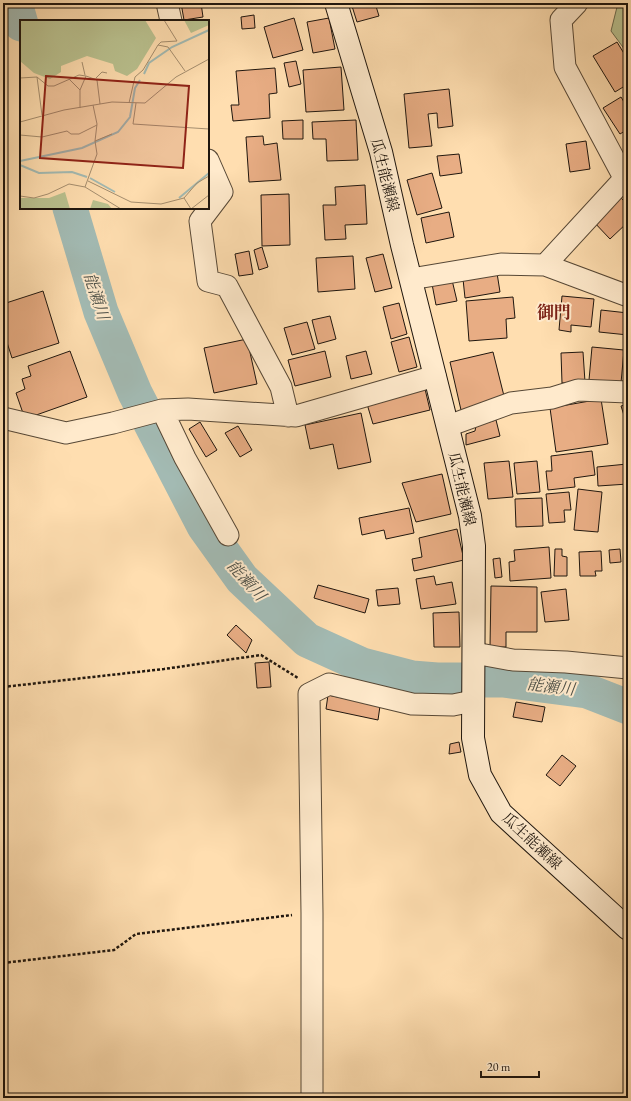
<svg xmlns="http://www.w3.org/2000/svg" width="631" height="1101" viewBox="0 0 631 1101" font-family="'EB Garamond','Noto Serif JP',serif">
  <rect width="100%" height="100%" fill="#ffdeb0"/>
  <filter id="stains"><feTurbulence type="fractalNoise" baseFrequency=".005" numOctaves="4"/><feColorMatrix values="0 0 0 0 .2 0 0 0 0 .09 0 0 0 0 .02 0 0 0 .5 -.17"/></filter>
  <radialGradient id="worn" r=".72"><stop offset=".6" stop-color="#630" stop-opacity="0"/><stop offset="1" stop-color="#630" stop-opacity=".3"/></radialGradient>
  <path fill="#bac290" stroke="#6c6c4f" d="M618,3H628V54L611,31Z"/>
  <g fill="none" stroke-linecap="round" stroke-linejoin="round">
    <path stroke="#a3bbb4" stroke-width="35" d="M15,3L21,24
      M70,208L101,312L135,393L204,526L242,579L307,640L362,665L412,678L437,680H503L587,691L628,707"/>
  </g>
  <path fill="#e8ad84" stroke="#1f160e" d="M181,3H201L203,17L184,20Z
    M351,3H375L379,16L357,22Z
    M254,15L255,28L242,29L241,17Z
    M294,18L303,50L273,58L264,27Z
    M329,18L335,49L313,53L307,22Z
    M617,42L628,60V84L615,92L593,56Z
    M296,61L301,84L289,87L284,63Z
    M341,67L344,110L306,112L303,70Z
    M275,68L277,93L269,94L270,118L233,121L231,105H239L236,71Z
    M449,89L453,126L438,128L437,113L428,114L432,146L409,148L404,94Z
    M621,97L624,102L628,99V129L620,134L603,108Z
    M303,120V139H283L282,121Z
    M356,120L358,160L327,161L326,139H313L312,122Z
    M263,136L264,145L277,143L281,180L249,182L246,137Z
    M586,141L590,169L570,172L566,144Z
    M459,154L462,173L440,176L437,156Z
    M432,173L442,208L417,215L407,180Z
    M365,185L367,224L345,225L346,239L325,240L323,205H336L335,187Z
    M289,194L290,245L262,246L261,195Z
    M618,195L628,205V222L610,239L592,220Z
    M449,212L454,237L426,243L421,218Z
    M262,247L268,267L259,270L254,250Z
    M249,251L253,274L239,276L235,254Z
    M383,254L392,288L375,292L366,258Z
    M353,256L355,289L318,292L316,258Z
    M497,273L500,292L465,298L463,279Z
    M452,280L457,301L436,305L432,284Z
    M43,291L59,343L12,358L3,330V304Z
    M562,296L594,299L591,327L571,325V332L559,330Z
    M513,297L515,318L506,319L507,338L469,341L466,301Z
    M399,303L407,334L391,339L383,307Z
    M601,310L628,313V335L599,332Z
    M330,316L336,339L318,344L312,320Z
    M307,322L315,349L292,355L284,328Z
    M409,337L417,367L399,372L391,342Z
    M247,339L257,384L214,393L204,348Z
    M592,347L624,350L621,383L589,380Z
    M3,348L7,357L3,372Z
    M70,351L87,397L25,419L16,393L25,389L22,379L31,376L28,366Z
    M325,351L331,377L295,386L288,360Z
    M366,351L372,374L351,379L346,356Z
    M493,352L505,400L461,410L450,362Z
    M583,352L585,382L562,383L561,353Z
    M425,389L430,410L373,424L367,404Z
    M601,399L608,444L556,452L550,408Z
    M628,404V428L621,406Z
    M361,413L371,462L338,469L333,444L310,449L305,425Z
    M496,420L500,436L466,445V434L475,431L476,426Z
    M200,422L217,450L206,457L189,429Z
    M238,426L252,450L240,457L225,433Z
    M592,451L595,475L574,478L575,487L548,490L546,471H552L551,456Z
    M509,461L513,497L488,499L484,463Z
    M537,461L540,492L517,494L514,463Z
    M627,464L628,484L598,486L597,467Z
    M442,474L451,514L416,522L402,483Z
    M578,489L602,492L598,532L574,530Z
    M569,492L571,510H564L565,522L549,523L546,494Z
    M542,498L543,526L516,527L515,499Z
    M409,508L414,533L386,539L384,530L362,535L359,518Z
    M457,529L464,560L414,571L412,559L422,557L419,538Z
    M549,547L551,578L510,581L509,562L515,561L514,550Z
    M555,549H562V556L567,557V576H554Z
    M620,549L621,562L610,563L609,550Z
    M601,551L602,571H595L596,576H580L579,552Z
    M500,558L502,577L495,578L493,559Z
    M434,576L436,585L452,582L456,604L421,609L416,579Z
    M318,585L369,599L365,613L314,598Z
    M491,586L537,587V632H506V647H490Z
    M398,588L400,604L378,606L376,590Z
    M566,589L569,620L545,622L541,592Z
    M459,612L460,647H434L433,613Z
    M236,625L252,640L246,653L227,635Z
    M269,662L271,687L257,688L255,663Z
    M328,695L380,706L378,720L326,709Z
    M516,702L545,707L542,722L513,717Z
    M459,742L461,752L449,754L450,744Z
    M562,755L576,766L560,786L546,775Z"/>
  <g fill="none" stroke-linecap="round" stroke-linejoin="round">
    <g stroke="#574836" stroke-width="23">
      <path id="minor" d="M167,3L171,21
        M577,3L561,20L565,67L628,185
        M208,160L222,192L200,221L208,281L227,286L281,387L288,416
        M545,265L624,179
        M411,279L501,264L545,265L628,296
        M162,410L185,458L228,535
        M3,418L66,433L113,423L162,410L188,409L296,416L435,376
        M448,426L511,403L552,398L578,390L628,392
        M474,653L513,660L566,662L628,668
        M312,1098V913L309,694L329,684L412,704L453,705L473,701"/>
    </g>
    <g stroke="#1f160e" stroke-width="24">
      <path id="secondary" d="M336,3L381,152L402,245L470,516L474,546L473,738L480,775L501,813L628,929"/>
    </g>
    <path stroke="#1f160e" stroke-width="2.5" stroke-dasharray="3 2" stroke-linecap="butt" d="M3,687L164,669L261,655L298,678
      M3,963L114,950L136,934L292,915"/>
    <use href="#minor" stroke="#ffeacc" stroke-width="21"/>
    <use href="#secondary" stroke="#ffeacc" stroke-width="22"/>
  </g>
  <g text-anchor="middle" stroke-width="4" stroke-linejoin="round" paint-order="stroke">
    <g font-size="15" fill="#1f160e" stroke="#ffeacc">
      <text transform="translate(385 175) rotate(76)" y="5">瓜生能瀬線</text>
      <text transform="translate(462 489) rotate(77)" y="5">瓜生能瀬線</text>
      <text transform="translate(532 841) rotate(43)" y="5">瓜生能瀬線</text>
    </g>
    <g font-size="16" font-style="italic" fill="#4d5048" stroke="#ffeacc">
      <text transform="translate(97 296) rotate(72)" y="6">能瀬川</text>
      <text transform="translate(247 580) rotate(48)" y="6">能瀬川</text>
      <text transform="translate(551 686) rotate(7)" y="6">能瀬川</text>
    </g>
    <g font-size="17" font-weight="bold" fill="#7a1f14" stroke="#ffeacc">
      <text x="554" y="318">御門</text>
    </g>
  </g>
  <g transform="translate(20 20)">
    <rect width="189" height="189" fill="#ffdeb0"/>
    <path d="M0,0H125L136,18L117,49L107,56L95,51L93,44L67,36L41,46V52L30,59L14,53L0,41ZM164,0H189V5L171,13ZM45,172L50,189H0V178H29ZM73,180L88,184L92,189H70Z" fill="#bac290"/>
    <path fill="none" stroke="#a3bbb4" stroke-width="2" d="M124,54L129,43L152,27L189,10M0,141L62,128L98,112L110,97L115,68L120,60M0,145L19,153L52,152L67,157M70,158L95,172M159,178L189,153"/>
    <path fill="none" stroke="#a58e6f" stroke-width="1" d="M138,25L148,27L165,51M62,42L65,55M66,56L77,60L80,84M17,57L28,66H34L59,55L66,56L60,70V88M0,58L17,57L22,95M76,58L82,52L87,53M49,59L60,70M109,83L115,57L123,50L138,25L141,22L157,21L144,0M116,83L113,104L189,109M0,102L44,90L92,82L125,83L156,57L189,39M0,115L22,117L47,111L51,114H59L77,105M75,121L92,114M68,161L111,182L141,184L164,178L171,189M65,167L101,189M0,176L14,178L28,174L49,164L65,167L77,134L75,121L77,104L73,85M164,178L177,163L189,156M171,189L189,175"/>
    <path fill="#8f2418" fill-opacity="0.15" stroke="#8f2418" stroke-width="2" d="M26,56L169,66L163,148L20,138Z"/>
    <rect width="189" height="189" fill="none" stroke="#1f160e" stroke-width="2"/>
  </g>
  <rect width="631" height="1101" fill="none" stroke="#ffdeb0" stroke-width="16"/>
  <rect x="4" y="4" width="623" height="1093" fill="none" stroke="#1f160e" stroke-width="2"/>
  <rect x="8" y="8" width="615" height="1085" fill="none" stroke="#1f160e"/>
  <path d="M481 1071v6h58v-6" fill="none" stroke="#1f160e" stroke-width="2"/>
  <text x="487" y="1071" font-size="12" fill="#1f160e" stroke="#ffeacc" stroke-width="3" paint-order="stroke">20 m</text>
  <rect width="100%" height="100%" filter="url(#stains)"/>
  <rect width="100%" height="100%" fill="url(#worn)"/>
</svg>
